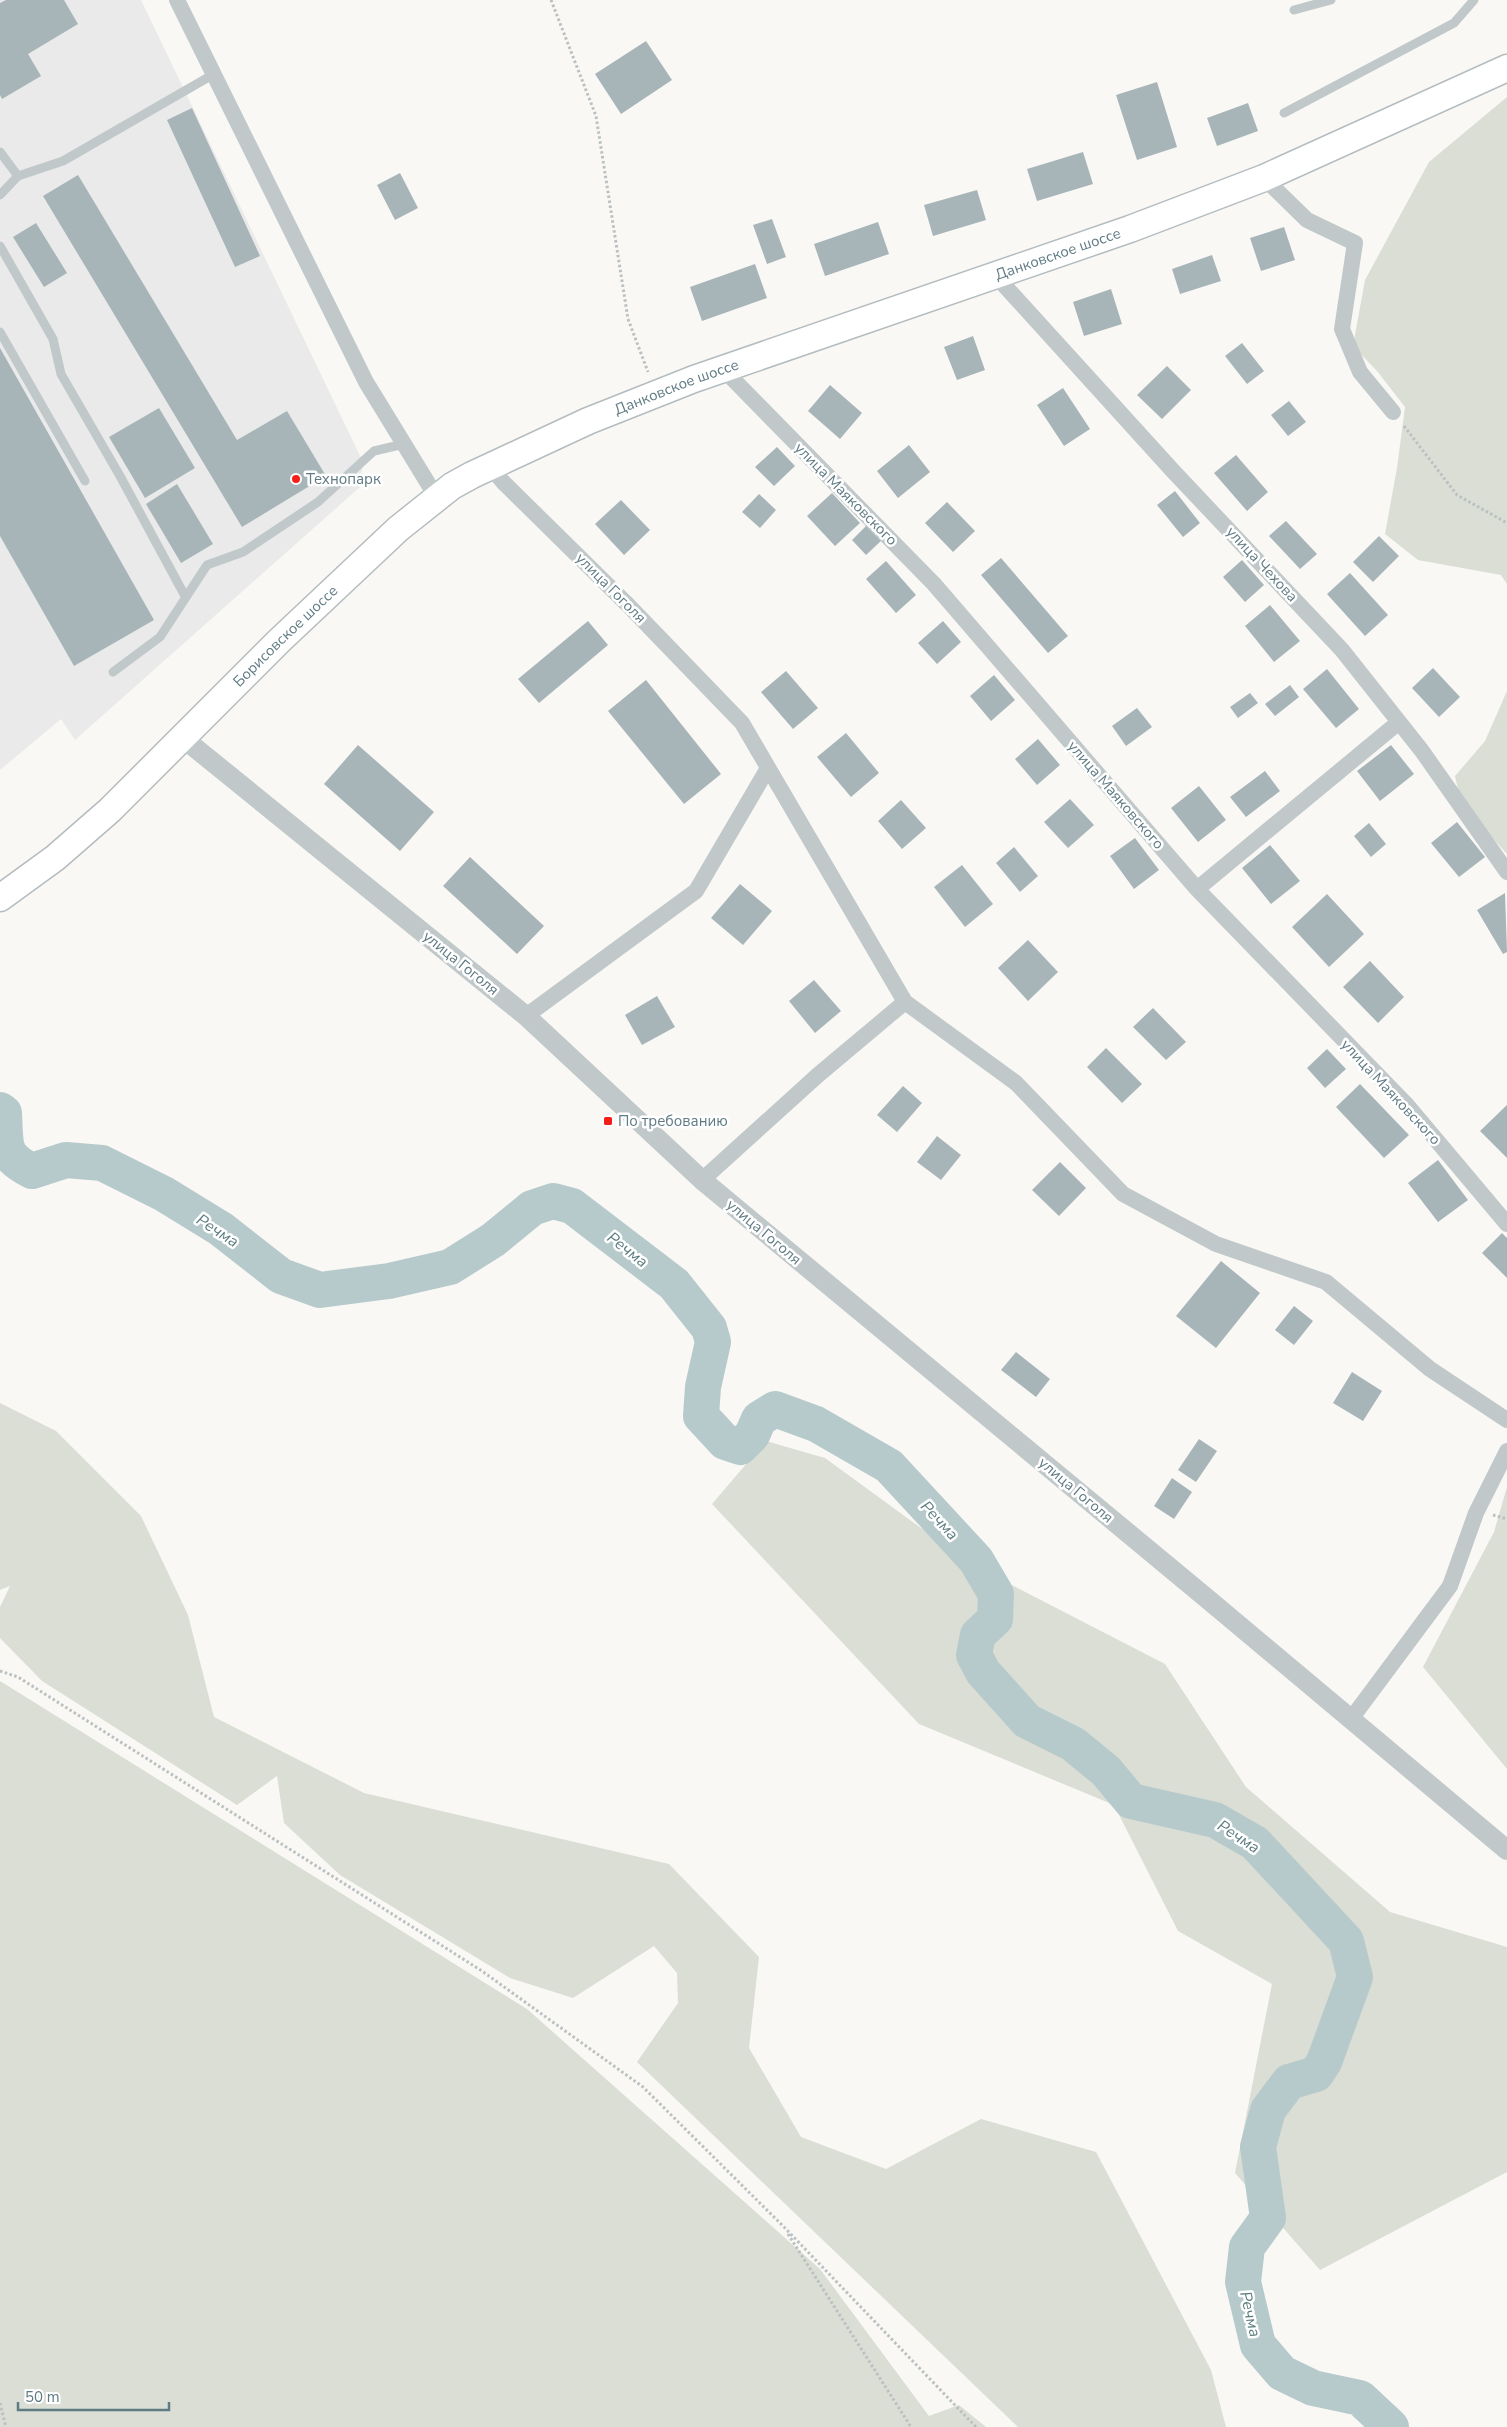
<svg xmlns="http://www.w3.org/2000/svg" width="1507" height="2427" viewBox="0 0 1507 2427" font-family="'Nunito Sans',sans-serif">
  <rect width="100%" height="100%" fill="#f9f8f5"/>
  <path fill="#e9eae9" d="M0,0H141L363,462L360,487L75,740L61,719L0,770Z"/>
  <path fill="#daded4" d="M1507,97V584L1501,575L1418,560L1385,534L1397,468L1405,407L1377,371L1353,346L1365,280L1429,162Z
    M1507,691V854L1461,803L1455,776L1485,741Z
    M0,1403L56,1431L141,1516L188,1615L214,1717L364,1793L669,1864L759,1957L749,2048L801,2137L886,2169L981,2119L1096,2152L1211,2370L1226,2427H1018L637,2062L678,2003L677,1973L654,1946L573,1998L510,1978L340,1875L284,1823L277,1776L237,1805L42,1681L0,1638V1607L10,1586L0,1590Z
    M766,1441L825,1458L969,1563L1165,1664L1246,1787L1390,1912L1507,1947V2172L1320,2270L1235,2173L1272,1984L1178,1931L1114,1805L919,1724L712,1504Z
    M1507,1487V1769L1423,1667L1494,1532Z
    M0,1681L527,2009L820,2269L929,2416L959,2405L986,2427H0Z"/>
  <g fill="none" stroke-linecap="round" stroke-linejoin="round">
    <path stroke="#b7cacb" stroke-width="36" d="M0,1110L4,1113C6,1145 1,1156 32,1171L66,1160L102,1163L164,1194L221,1229L281,1276L320,1290L389,1281L450,1267L493,1240L532,1208L553,1201L572,1206L674,1284L709,1328L713,1342L703,1387L701,1416L725,1442L740,1447L752,1435L759,1419L775,1409L816,1424L889,1466L976,1560L996,1594L995,1619L978,1635L974,1655L983,1672L1027,1721L1073,1744L1106,1771L1131,1801L1215,1820L1255,1843L1346,1941L1355,1977L1324,2062L1316,2074L1289,2082L1268,2110L1258,2147L1268,2218L1247,2247L1243,2282L1258,2345L1282,2373L1313,2388L1360,2398L1391,2427"/>
  </g>
  <path fill="#a7b5b9" d="M6,0H64L78,24L28,54L41,76L2,99L0,95V3Z
    M646,41L672,80L621,114L595,74Z
    M1157,82L1177,147L1137,160L1116,95Z
    M1248,103L1258,131L1217,146L1207,118Z
    M192,108L260,256L235,267L167,120Z
    M1083,152L1093,184L1037,201L1027,169Z
    M400,173L418,208L395,220L377,185Z
    M78,175L237,440L287,411L326,476L242,527L43,196Z
    M977,190L986,220L933,236L924,205Z
    M772,219L786,257L767,264L753,225Z
    M878,222L889,254L825,276L814,244Z
    M36,223L67,273L44,287L13,237Z
    M1284,227L1295,260L1261,271L1250,238Z
    M1212,255L1221,281L1180,294L1172,269Z
    M755,264L767,298L702,321L690,287Z
    M1111,289L1122,324L1084,336L1073,302Z
    M973,336L985,370L957,380L944,347Z
    M1242,343L1264,371L1247,384L1225,356Z
    M0,348L154,620L74,666L0,536Z
    M1167,366L1191,390L1162,419L1137,395Z
    M830,385L862,413L840,439L808,411Z
    M1063,388L1090,429L1064,446L1037,405Z
    M1289,401L1306,422L1288,436L1271,415Z
    M159,408L195,468L145,498L109,437Z
    M909,445L930,472L898,498L877,471Z
    M777,447L795,466L774,486L755,467Z
    M1236,455L1268,492L1247,511L1214,473Z
    M177,484L213,544L181,563L146,504Z
    M1175,491L1200,523L1183,537L1157,505Z
    M832,493L860,523L835,546L807,516Z
    M759,494L776,510L760,528L742,512Z
    M621,500L650,530L624,555L595,524Z
    M947,502L975,531L953,552L925,523Z
    M1286,521L1317,554L1300,569L1269,536Z
    M867,525L882,540L866,555L852,540Z
    M1379,536L1399,556L1373,582L1353,562Z
    M1001,558L1068,636L1048,653L981,575Z
    M1242,560L1264,585L1245,602L1223,577Z
    M886,561L916,595L896,613L866,579Z
    M1350,573L1388,615L1365,636L1327,594Z
    M1270,605L1300,641L1274,662L1245,626Z
    M588,621L608,645L539,703L518,679Z
    M943,621L961,642L937,664L918,643Z
    M1433,668L1460,697L1439,717L1412,688Z
    M1327,669L1359,709L1336,728L1303,689Z
    M786,671L818,708L793,729L761,692Z
    M994,675L1015,700L991,721L970,696Z
    M646,680L721,774L684,804L608,711Z
    M1290,685L1299,697L1275,716L1265,704Z
    M1250,693L1258,703L1238,718L1230,707Z
    M1137,708L1152,727L1126,746L1112,726Z
    M846,733L879,773L851,797L817,757Z
    M1038,739L1060,765L1037,785L1015,759Z
    M358,745L434,812L400,851L324,784Z
    M1391,745L1414,774L1380,801L1357,771Z
    M1265,771L1280,791L1246,817L1230,797Z
    M1199,786L1226,820L1198,842L1171,808Z
    M1070,799L1094,825L1068,848L1044,822Z
    M901,800L926,828L902,849L878,821Z
    M1457,822L1485,857L1459,877L1431,843Z
    M1369,823L1386,844L1371,857L1354,836Z
    M1135,838L1159,870L1134,889L1110,856Z
    M1270,845L1300,881L1271,904L1242,868Z
    M1014,847L1038,876L1020,892L996,863Z
    M470,857L544,926L517,954L443,886Z
    M962,865L993,904L965,927L934,887Z
    M740,884L772,911L743,945L711,918Z
    M1505,893L1507,952L1503,954L1477,910Z
    M1327,894L1364,934L1329,967L1292,927Z
    M1028,940L1058,972L1028,1001L998,968Z
    M1370,961L1404,997L1378,1023L1343,987Z
    M814,980L841,1011L815,1033L789,1001Z
    M657,996L675,1027L642,1045L625,1015Z
    M1153,1008L1186,1042L1166,1060L1133,1027Z
    M1106,1048L1142,1084L1122,1103L1087,1067Z
    M1327,1049L1346,1069L1325,1088L1307,1068Z
    M1360,1084L1409,1135L1384,1158L1336,1107Z
    M903,1086L922,1103L897,1132L877,1115Z
    M1507,1105V1158L1480,1131Z
    M937,1136L961,1155L941,1180L917,1162Z
    M1438,1160L1468,1200L1438,1222L1408,1183Z
    M1060,1162L1086,1188L1059,1216L1032,1190Z
    M1502,1233L1507,1238V1278L1482,1253Z
    M1221,1261L1260,1293L1216,1348L1176,1316Z
    M1294,1306L1313,1321L1294,1345L1275,1330Z
    M1016,1352L1050,1379L1036,1397L1001,1370Z
    M1352,1372L1382,1391L1363,1421L1333,1403Z
    M1199,1439L1217,1451L1196,1482L1178,1470Z
    M1172,1478L1192,1492L1174,1519L1154,1506Z"/>
  <g fill="none" stroke-linecap="round" stroke-linejoin="round">
    <g stroke="#b4bcbf" stroke-width="29">
      <g id="primary">
        <path id="s1" d="M0,898L55,858L110,810L279,641L398,529L452,486L472,475L588,421L694,379L1130,229L1264,178L1507,68"/>
      </g>
    </g>
    <path stroke="#bbc0c2" stroke-width="3" stroke-dasharray="2.5 2.5" stroke-linecap="butt" d="M551,0L596,116L628,319L648,372
      M1404,426L1457,495L1507,523
      M1493,1515L1507,1519
      M0,1671L18,1677L482,1971L643,2087L784,2227L976,2427
      M788,2234L911,2427
      M0,2403L6,2427"/>
    <path stroke="#c0c8ca" stroke-width="9" d="M1294,10L1331,0
      M1284,113L1454,23L1474,0
      M0,152L18,176L63,161L214,74
      M0,195L18,176
      M0,246L53,339L61,374L120,476L185,596
      M0,332L85,481
      M113,672L160,637L207,565L243,552L318,502L374,451L404,444"/>
    <path stroke="#c0c8ca" stroke-width="16" d="M177,0L366,382L437,498
      M1264,178L1307,220L1355,243L1342,329L1360,372L1393,412
      M994,274L1173,471L1342,650L1422,751L1507,872
      M723,369L934,584L1197,889L1406,1104L1507,1224
      M490,466L503,482L629,606L742,723L905,1002L1016,1083L1123,1194L1216,1244L1326,1282L1430,1369L1507,1420
      M1197,889L1399,722
      M526,1016L696,891L768,768
      M702,1180L818,1075L905,1002
      M1351,1719L1450,1586L1476,1513L1507,1451"/>
    <path stroke="#c0c8ca" stroke-width="20" d="M183,738L526,1016L702,1180L1210,1601L1507,1850"/>
    <use href="#primary" stroke="#fff" stroke-width="26"/>
  </g>
  <g fill="#f51f19" stroke="#fff" stroke-width="2">
    <circle cx="296" cy="479" r="5"/>
    <rect x="603" y="1116" width="10" height="10" rx="2.5"/>
  </g>
  <g text-anchor="middle" stroke-width="5" stroke-linejoin="round" paint-order="stroke">
    <g font-size="15" fill="#607b84" stroke="#fff">
      <text dy="5" stroke="none"><textPath href="#s1" startOffset="1262">Данковское шоссе</textPath></text>
      <text dy="5" stroke="none"><textPath href="#s1" startOffset="858">Данковское шоссе</textPath></text>
      <text transform="translate(846 494) rotate(45)" y="5">улица Маяковского</text>
      <text transform="translate(1262 564) rotate(47)" y="5">улица Чехова</text>
      <text transform="translate(611 588) rotate(45)" y="5">улица Гоголя</text>
      <text dy="5" stroke="none"><textPath href="#s1" startOffset="388">Борисовское шоссе</textPath></text>
      <text transform="translate(1116 795) rotate(49)" y="5">улица Маяковского</text>
      <text transform="translate(461 963) rotate(39)" y="5">улица Гоголя</text>
      <text transform="translate(1391 1092) rotate(47)" y="5">улица Маяковского</text>
      <text transform="translate(764 1232) rotate(40)" y="5">улица Гоголя</text>
      <text transform="translate(1076 1490) rotate(40)" y="5">улица Гоголя</text>
    </g>
    <g font-size="15" fill="#607b84" stroke="#fff" text-anchor="start">
      <text x="306" y="484">Технопарк</text>
      <text x="618" y="1126">По требованию</text>
    </g>
    <g font-size="16" font-style="italic" fill="#5b7c7e" stroke="#fff">
      <text transform="translate(218 1230) rotate(33)" y="6">Речма</text>
      <text transform="translate(628 1249) rotate(38)" y="6">Речма</text>
      <text transform="translate(940 1520) rotate(47)" y="6">Речма</text>
      <text transform="translate(1239 1836) rotate(33)" y="6">Речма</text>
      <text transform="translate(1251 2314) rotate(77)" y="6">Речма</text>
    </g>
  </g>
  <path d="M18 2402v8h151v-8" fill="none" stroke="#607b84" stroke-width="2.5"/>
  <text x="25" y="2402" font-size="15" fill="#607b84" stroke="#ffffff" stroke-width="4" paint-order="stroke">50 m</text>
</svg>
